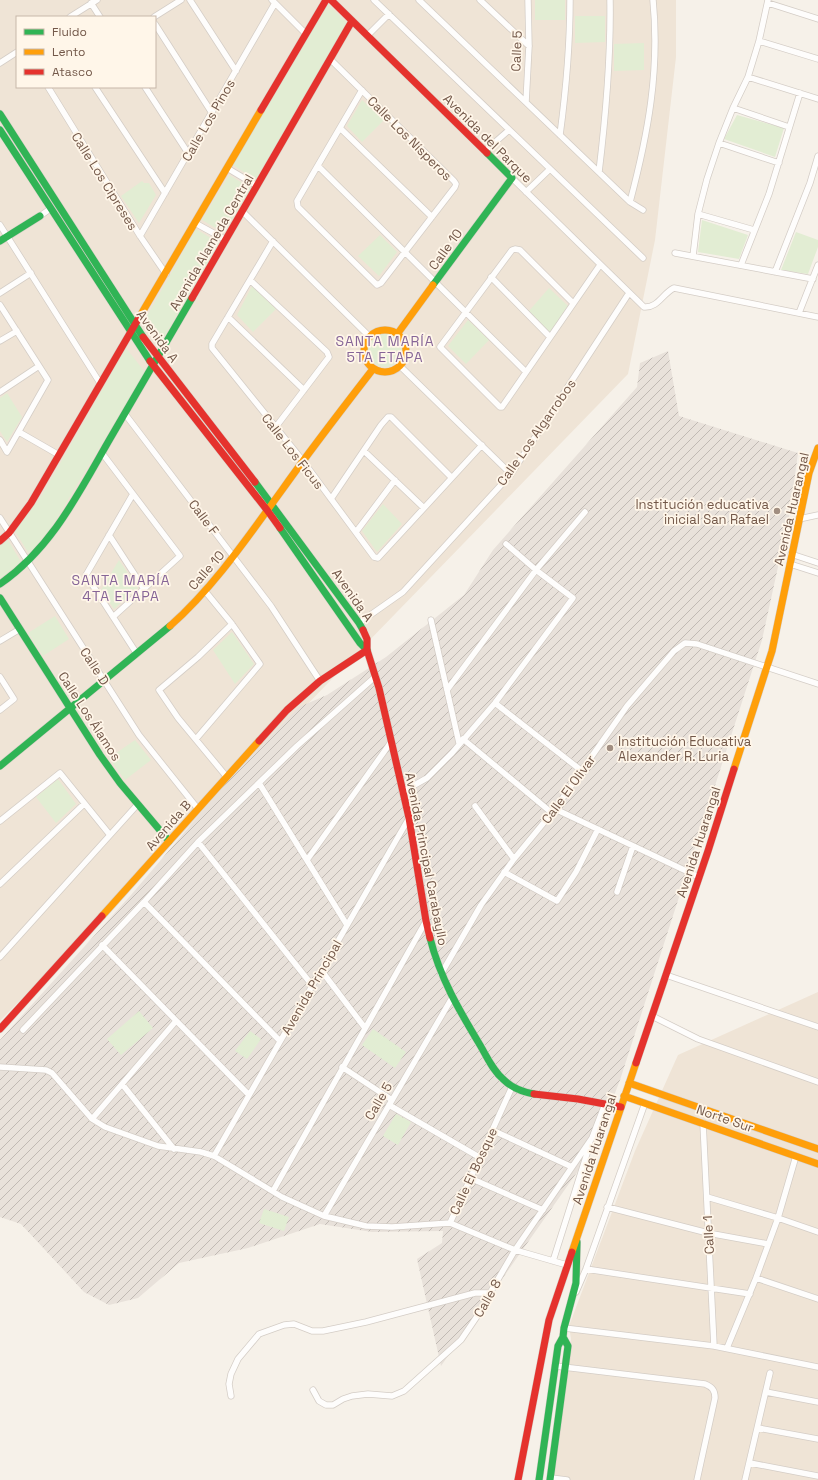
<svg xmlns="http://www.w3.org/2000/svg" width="818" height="1480" viewBox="0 0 818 1480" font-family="'Space Grotesk',sans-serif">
  <defs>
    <pattern id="industrial-furrows" width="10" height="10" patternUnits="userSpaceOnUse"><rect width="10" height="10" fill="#e8e1da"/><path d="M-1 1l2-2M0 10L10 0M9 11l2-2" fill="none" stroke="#c0b9b3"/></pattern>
  </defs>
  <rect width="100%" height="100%" fill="#f6f1e9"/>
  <path fill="#efe4d6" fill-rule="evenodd" d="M0,0H676V57L655,240L628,374L0,1021ZM17,17H155V87H17Z
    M818,992V1480H553L571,1339L569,1326L635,1151L678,1055Z"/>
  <path fill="url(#industrial-furrows)" d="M668,351L679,416L798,453L790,512L762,640L620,1080L594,1148L441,1366L417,1259L442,1243L443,1231L372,1232L320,1224L248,1248L179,1263L138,1298L109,1305L84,1292L21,1224L0,1217V1040L131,895L235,773L299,707L327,695L386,657L464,595L493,550L637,387L640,363Z"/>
  <path fill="#e2edd3" d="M535,0H565V20H535Z
    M328,4L347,23L256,180L233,165Z
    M575,16H605V42L575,43Z
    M644,43V70L614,71V44Z
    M362,100L384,120L362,142L347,126Z
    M737,115L784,128L775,157L724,139Z
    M229,175L251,188L224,233L202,220Z
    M142,181L144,183H149L156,195L139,223L121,196Z
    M702,220L748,235L739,259L698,252Z
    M196,229L219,243L160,344L144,321Z
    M796,232L818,240V247L808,274L781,270Z
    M380,235L397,252L379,276L358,256Z
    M252,286L276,309L253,332L237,315Z
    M549,288L568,306L550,335L528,312Z
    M468,320L489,340L466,364L448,346Z
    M368 350a17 17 0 1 1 34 0a17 17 0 1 1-34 0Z
    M126,348L145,372L51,528L29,554L15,531L42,495Z
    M7,393L22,417L7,442L0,431V398Z
    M383,504L402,524L377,552L362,531Z
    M8,540L21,562L0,579V545Z
    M119,560L138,588L114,609L101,590Z
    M55,616L69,639L43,656L28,633Z
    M232,632L254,664L235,684L213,650Z
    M135,740L151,760L125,780L109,758Z
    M58,779L76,804L56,823L36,797Z
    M139,1011L153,1028L121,1055L107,1039Z
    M373,1029L406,1052L395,1068L362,1045Z
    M250,1031L261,1039L247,1059L235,1051Z
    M396,1114L411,1122L398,1145L383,1136Z
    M264,1209L289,1217L284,1231L259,1223Z"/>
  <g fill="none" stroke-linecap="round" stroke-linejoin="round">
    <g stroke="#d4cdc6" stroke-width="7">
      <path id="street" d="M190,0L236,71
        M272,0L306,34
        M374,0L643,258
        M419,0L630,202L643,210
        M480,0L529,46
        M91,3L100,17
        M768,3L818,19
        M70,17L97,0
        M154,17L181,0
        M155,24L212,113
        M367,36L389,14
        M759,41L818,59
        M330,59L454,181L456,184L455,187L381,283L377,285L298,207L297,201L362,90
        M0,63L17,52
        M748,77L818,99
        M48,87L140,236L166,274
        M95,87L165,193
        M145,87L188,153
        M526,102L529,46L528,0
        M733,108L789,127
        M340,128L432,217
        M560,135C566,90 570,46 570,0
        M719,143L779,163
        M485,151L509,130
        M318,166L526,372
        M227,168L257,186
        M599,172C606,114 611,58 610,0
        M512,178L644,307C658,308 662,294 674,288L818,317
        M526,192L550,169
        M630,202C648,134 660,70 653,0
        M242,211L369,336
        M698,214L754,230
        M40,216L50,209
        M195,223L226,240
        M0,225L100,383
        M140,236L275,3
        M273,241L212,344V348L303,461L374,557L378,558L482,445
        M675,253L813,279
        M693,256L698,214L707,179L719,143L733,108L748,77L759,41L768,0
        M741,265L769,194L800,93
        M775,272L810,183L818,156
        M491,277L550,337
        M250,280L327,352L329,357L275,428
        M0,293L31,273
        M573,303L520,250L515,249L512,250L440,347L500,407H502L600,265
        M0,305L48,380L7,452L0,440
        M799,313L818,265
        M228,317L304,390
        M0,341L17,331
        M400,366L511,474
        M0,392L39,366
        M125,414L271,606L320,681
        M19,432L59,455
        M364,451L424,508
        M102,453L180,556L113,617
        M133,494L86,575L137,654
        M331,499L381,425L388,417H391L451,477
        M0,518L139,735L198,809
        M799,519L818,515
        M356,532L395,480
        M109,535L144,589
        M791,554L818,563
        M790,564L818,573
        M431,620L459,743
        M359,623L403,592L511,474L629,293
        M0,641L20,629
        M0,677L14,699L0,710
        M447,690L536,570L585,512
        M495,703L582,771
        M196,739L260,664L232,624L205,591
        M463,739L552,813
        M226,776L178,718L159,690L198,657L232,624
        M259,783L347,925
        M402,792L427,778L452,753L495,703L573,598L536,570L506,544
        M475,806L514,859
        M555,809L699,877
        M0,821L60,773L110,835
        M198,842L312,985
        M307,860L391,742
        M504,872L557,901L576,872L598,829
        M0,884L84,804
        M617,892L633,846
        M144,902L280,1041
        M102,945L249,1095
        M0,957L138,804
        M321,970L365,1028
        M441,974L481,905L514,859L555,809L627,706L674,651L685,643L697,644L818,684
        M666,975L818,1027
        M652,1016L698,1039L818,1082
        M23,1030L144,902L198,842L297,746L376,676
        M0,1067L46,1070L52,1073L92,1119L105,1127L158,1146L201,1152L214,1156L282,1197L324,1216L366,1226L392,1227L450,1223L515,1250L567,1265
        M342,1067L392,1100
        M122,1084L174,1149
        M389,1105L479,1157
        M92,1119L176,1021
        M703,1123L714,1346
        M492,1130L572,1167
        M214,1156L409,818
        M470,1178L543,1210
        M273,1191L426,921
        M707,1197L778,1218L818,1232
        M607,1207L708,1233L768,1244
        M324,1216L452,998
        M450,1223L512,1087
        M553,1261L590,1144
        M586,1269L750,1294
        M756,1278L818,1299
        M576,1292L586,1269L645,1103
        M564,1328L714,1346L818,1367
        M727,1348L756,1278L778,1218L796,1156
        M555,1366L705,1384C712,1387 715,1390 715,1398L697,1480
        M313,1390L319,1401L326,1405H333L343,1399L352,1396L368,1394L392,1396L404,1391L461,1340L482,1309L490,1293L515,1250L592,1138L605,1104
        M766,1392L818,1402
        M231,1396L229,1384L231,1374L238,1359L259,1334L284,1325L294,1324L312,1331H323L366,1322L475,1293H490
        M758,1428L818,1439
        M750,1463L818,1476
        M551,1478L567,1480
        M745,1480L770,1373"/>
    </g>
    <g stroke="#d5cdc6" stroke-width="8">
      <path id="fast" d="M0,114L143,337
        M0,130L150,361
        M0,241L40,216
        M433,285L512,178L487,153
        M255,482L359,623L363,630
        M280,528L360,643L367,650
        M0,584C53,547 79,492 111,437C138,391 165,344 192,298
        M0,598L100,755L120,783L169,841
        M0,766L170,626
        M430,938C440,978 459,1010 480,1045C487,1057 493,1071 504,1080C512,1088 523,1092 534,1094
        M539,1480L558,1346L563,1337L564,1328L576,1283L577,1242
        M550,1480L568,1346L563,1337"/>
    </g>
    <g stroke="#d5cdc6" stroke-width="8">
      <path id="slow" d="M140,316L261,110
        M364 351a21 21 0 1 1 42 0a21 21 0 1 1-42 0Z
        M398,333L433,285
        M170,626C214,587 247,538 282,490C311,449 342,409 373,369
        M734,769L772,651L809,473L818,448
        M102,916L259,741
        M629,1083L818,1149
        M624,1096L818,1164
        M572,1252L636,1063"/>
    </g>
    <g stroke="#d5cdc6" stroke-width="8">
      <path id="jam" d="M331,0L487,153
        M261,110L326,0
        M192,298L352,21
        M143,337L255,482
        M150,361L267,510L280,528
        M0,541L9,533L31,503L140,316
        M363,630L367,639V650L379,688L409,818L426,921L430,938
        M259,741L287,710L320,681L367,650
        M0,1029L102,916
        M636,1063L708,851L734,769
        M534,1094L578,1099L621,1107
        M518,1480L549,1320L572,1252"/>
    </g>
    <use href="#street" stroke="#fefdfc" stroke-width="5.5"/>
    <use href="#fast" stroke="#30b455" stroke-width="7"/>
    <use href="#slow" stroke="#ff9f0a" stroke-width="7"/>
    <use href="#jam" stroke="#e5322d" stroke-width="7"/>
  </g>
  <g fill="#a18e81" stroke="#fff6e9" stroke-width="1.5">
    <circle cx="777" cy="511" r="4"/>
    <circle cx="610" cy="748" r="4"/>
  </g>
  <g text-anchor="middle" stroke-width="3.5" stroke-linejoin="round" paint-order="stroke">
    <g font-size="13" fill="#735849" stroke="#fff6e9">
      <text transform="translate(516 51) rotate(-88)" y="5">Calle 5</text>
      <text transform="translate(208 120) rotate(-60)" y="5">Calle Los Pinos</text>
      <text transform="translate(410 138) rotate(45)" y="5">Calle Los Nísperos</text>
      <text transform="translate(488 138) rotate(45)" y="5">Avenida del Parque</text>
      <text transform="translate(105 181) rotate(58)" y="5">Calle Los Cipreses</text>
      <text transform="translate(211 242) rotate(-60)" y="5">Avenida Alameda Central</text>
      <text transform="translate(445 249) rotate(-54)" y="5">Calle 10</text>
      <text transform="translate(158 336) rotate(54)" y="5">Avenida A</text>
      <text transform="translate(536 432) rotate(-55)" y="5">Calle Los Algarrobos</text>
      <text transform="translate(293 451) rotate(52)" y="5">Calle Los Ficus</text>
      <text transform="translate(791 509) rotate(-77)" y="5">Avenida Huarangal</text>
      <text transform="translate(204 517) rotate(53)" y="5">Calle F</text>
      <text transform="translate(206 570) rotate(-49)" y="5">Calle 10</text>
      <text transform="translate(353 595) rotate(55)" y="5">Avenida A</text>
      <text transform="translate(95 666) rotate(57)" y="5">Calle D</text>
      <text transform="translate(90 716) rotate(57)" y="5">Calle Los Álamos</text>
      <text transform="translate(568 789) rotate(-54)" y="5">Calle El Olivar</text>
      <text transform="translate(168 825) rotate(-49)" y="5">Avenida B</text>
      <text transform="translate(698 842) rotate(-72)" y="5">Avenida Huarangal</text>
      <text transform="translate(427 859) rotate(79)" y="5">Avenida Principal Carabayllo</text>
      <text transform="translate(311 987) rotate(-60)" y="5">Avenida Principal</text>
      <text transform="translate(378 1101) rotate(-60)" y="5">Calle 5</text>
      <text transform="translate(725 1118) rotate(19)" y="5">Norte Sur</text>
      <text transform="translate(594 1149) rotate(-72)" y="5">Avenida Huarangal</text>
      <text transform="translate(473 1171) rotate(-65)" y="5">Calle El Bosque</text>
      <text transform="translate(708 1235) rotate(-93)" y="5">Calle 1</text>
      <text transform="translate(487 1298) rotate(-60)" y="5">Calle 8</text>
    </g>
    <g font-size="13" fill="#735849" stroke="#fff6e9" text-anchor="end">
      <text x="769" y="509">Institución educativa<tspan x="769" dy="15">inicial San Rafael</tspan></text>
      <text x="618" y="746" text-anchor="start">Institución Educativa<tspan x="618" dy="15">Alexander R. Luria</tspan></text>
    </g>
    <g font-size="14" letter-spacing="1" fill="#866597" stroke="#fff6e9">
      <text x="385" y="346">SANTA MARÍA<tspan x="385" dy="16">5TA ETAPA</tspan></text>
      <text x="121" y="585">SANTA MARÍA<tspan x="121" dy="16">4TA ETAPA</tspan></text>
    </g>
  </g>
  <rect x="16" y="16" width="140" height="72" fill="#fff6e9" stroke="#c7b7a9"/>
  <rect x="24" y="29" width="20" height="6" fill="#30b455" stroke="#c7b7a9"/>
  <text x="52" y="36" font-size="12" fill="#735849">Fluido</text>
  <rect x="24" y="49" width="20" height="6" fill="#ff9f0a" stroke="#c7b7a9"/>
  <text x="52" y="56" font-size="12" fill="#735849">Lento</text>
  <rect x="24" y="69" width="20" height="6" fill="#e5322d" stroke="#c7b7a9"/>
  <text x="52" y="76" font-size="12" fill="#735849">Atasco</text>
</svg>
